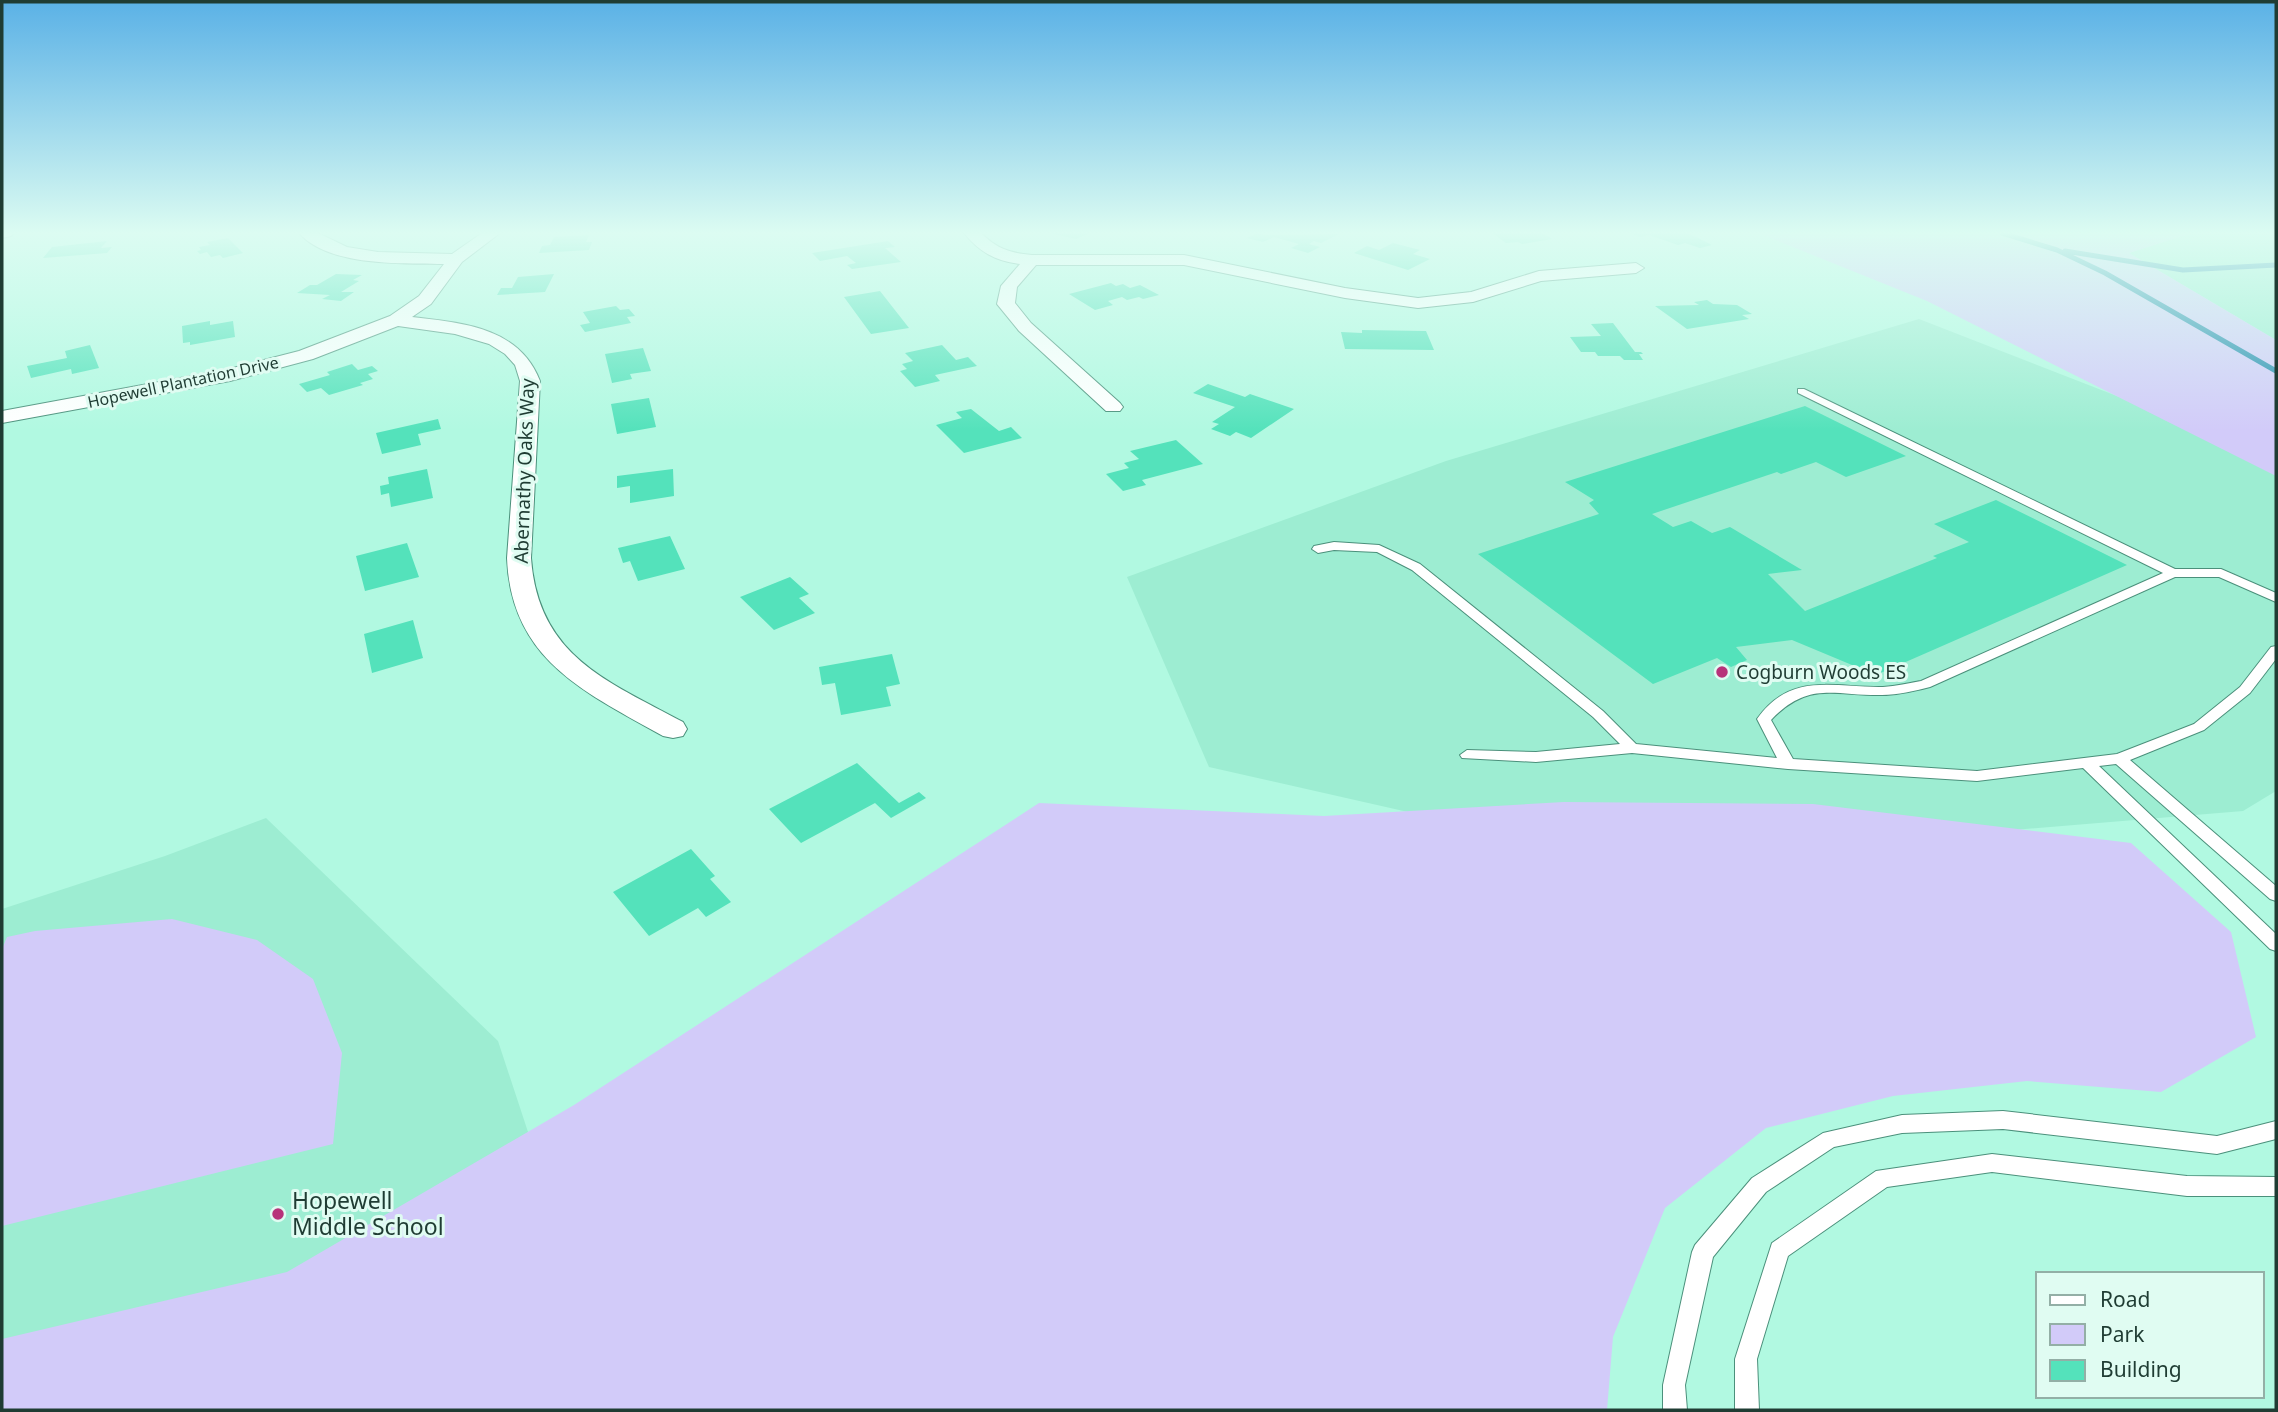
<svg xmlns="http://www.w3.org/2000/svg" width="2278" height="1412" viewBox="0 0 2278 1412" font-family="'Noto Sans',sans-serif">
  <rect width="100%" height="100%" fill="#b1f9e1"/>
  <path fill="#9dedd2" d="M2191,233H2276V340L2129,253Z
    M1919,319L2276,458V791L2243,811L1628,862L1209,767L1127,577L1446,461Z
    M266,818L498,1041L612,1387L749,1410H2V909L165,856Z"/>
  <path fill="#d2cbf9" d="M1758,233H2192L2129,253L2276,340V476L1927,301Z
    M1564,802L1813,804L2131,843L2231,932L2256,1037L2161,1092L2027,1081L1893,1096L1766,1128L1665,1208L1613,1337L1607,1410H2V1339L287,1272L574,1105L1039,803L1324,816Z
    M172,919L257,940L313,979L342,1053L333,1144L2,1226V949L7,937L35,931Z"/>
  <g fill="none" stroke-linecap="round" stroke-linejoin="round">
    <path stroke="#248baf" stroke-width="5" d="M2002,233L2057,250L2105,273L2276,371
      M2065,251L2183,270L2276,265"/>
  </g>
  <path fill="#54e2bb" d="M1050,233H1090L1076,239Z
    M1257,233L1266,235L1339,234L1321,243L1314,241L1309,244L1320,247L1308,253L1291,248L1299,244L1274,237L1263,242L1247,238Z
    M1492,233H1543L1552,239L1522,244L1518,242L1506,243Z
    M1629,233H1688L1712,245L1700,248L1685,243L1678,245L1649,235L1640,237Z
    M589,235L586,242H592L589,250L539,253L542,246L550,245L554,237Z
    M228,238L243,253L223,258L220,255L211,257L207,252L200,254L197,251L201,250L199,247L210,245L207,242Z
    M107,241L101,248L112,247L107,253L43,258L52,247Z
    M888,241L895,247L885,248L901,262L852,269L847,265L856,263L847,256L820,261L812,253Z
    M1393,243L1420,250L1413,254L1430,259L1408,270L1354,253L1367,246L1379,250Z
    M336,274L362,275L353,280L359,281L341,292H354L341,301L322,299L330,295L297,293L310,285H317Z
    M554,274L545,292L497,295L501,288H512L518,277Z
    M1111,283L1116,286L1123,284L1130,288L1140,285L1159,295L1143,299L1139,297L1127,300L1122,297L1108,301L1113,305L1095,310L1069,294Z
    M880,291L909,328L871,334L844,297Z
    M1707,300L1713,304L1737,305L1752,314L1742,315L1749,319L1687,329L1655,306L1699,305L1694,302Z
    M616,306L620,310L629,309L635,316L627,317L631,323L585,332L580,325L590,323L583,312Z
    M210,321V325L233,321L235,337L190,345V342L183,343L182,326Z
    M1613,323L1635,352H1641L1643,354H1639L1643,360H1624L1620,356H1598L1595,352H1581L1570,337L1601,336L1591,324Z
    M1362,330L1426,331L1434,350L1345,349L1341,332L1362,333Z
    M90,345L99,368L72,374L71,369L31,378L27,366L67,358L65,351Z
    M942,345L956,360L968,357L977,366L935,375L940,381L915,387L900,371L907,369L902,364L913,361L905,353Z
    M643,348L651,371L630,374L632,379L612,383L605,354Z
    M352,364L358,370L372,366L378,371L368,374L373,379L360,383L363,385L329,395L321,388L307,392L299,384L330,375L327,372Z
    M1208,384L1245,397L1250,394L1294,409L1251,438L1236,432L1230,436L1211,429L1219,424L1212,422L1235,407L1193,393Z
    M649,398L656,427L617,434L611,404Z
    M1805,406L1906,456L1846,477L1816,462L1781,474L1777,472L1652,514L1673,527L1691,521L1712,533L1730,527L1802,570L1768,574L1805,611L1937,558L1933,556L1969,542L1934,524L1996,500L2127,565L1876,675L1792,640L1736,647L1747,660L1731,667L1717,658L1653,684L1478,554L1599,514L1589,503L1594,500L1565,482Z
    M971,409L999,431L1011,427L1022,438L964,453L936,425L962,418L956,412Z
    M438,419L441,429L418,434L421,445L382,454L376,433Z
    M1176,440L1203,464L1142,480L1146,485L1123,491L1106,474L1129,468L1124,463L1139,459L1130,451Z
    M427,469L433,498L391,507L389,493L381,495L380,486L389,484L388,477Z
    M673,469L674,496L630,503V486L617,488V476Z
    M670,536L685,569L638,581L630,561L623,563L618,548Z
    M407,543L419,577L365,591L356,556Z
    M790,577L809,594L799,598L815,613L774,630L740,597Z
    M413,620L423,658L372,673L364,634Z
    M892,654L900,684L886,687L891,706L841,715L835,683L822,685L819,667Z
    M857,763L899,803L919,792L926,798L891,818L875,803L801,843L769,809Z
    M691,849L715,876L710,879L731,902L706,917L698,908L649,936L613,892Z"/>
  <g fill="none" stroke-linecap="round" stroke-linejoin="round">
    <g stroke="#4b907b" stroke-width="2">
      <path id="service" d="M1798,389H1804L2175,569H2221L2276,593V602L2219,577H2175L1930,687C1914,691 1898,695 1882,695C1834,696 1809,680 1771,720L1793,759L1977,771L2117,754L2194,724L2240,687L2271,647L2276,646V659L2250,693L2204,730L2130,760L2276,886V901L2270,899L2116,764L2099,766L2276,934V951L2270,949L2083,768L1977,781L1788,769L1632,753L1536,762L1462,758L1460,755L1467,750L1536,752L1620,744L1593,717L1412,570L1377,552L1334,550L1318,553L1312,549L1314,546L1334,542L1379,545L1420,564L1603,711L1636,744L1777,758L1757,719C1791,671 1833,688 1883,687C1896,686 1909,683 1921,681L2163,573L1798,393Z
        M2003,1111L2217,1136L2276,1121V1139L2217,1154L2003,1129L1902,1133L1834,1147L1766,1192L1713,1257L1685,1385L1687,1410H1663V1385L1692,1252L1695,1245L1752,1178L1823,1133L1902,1115Z
        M1992,1154L2187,1176L2276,1177V1196H2187L1992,1172L1887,1187L1788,1256L1757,1359L1759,1410H1735V1359L1772,1243L1876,1171Z"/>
    </g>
    <g stroke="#4b907b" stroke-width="2">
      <path id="minor" d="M2,233H14L11,236L2,238Z
        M299,233H318L347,247L378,252L452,254L482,233H500L462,262L431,304L412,317C463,323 519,327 540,381L531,558C538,656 607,681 683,722L687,729L683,736L673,738L663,736C585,692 511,660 507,558L520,381L515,365L505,354L489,344L455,334L398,326L313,359L230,381L2,423V411L229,369L299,351L390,316L419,296L444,264C403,263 329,267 299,233Z
        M964,233H981C997,249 1010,253 1032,255H1184L1345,288L1418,298L1471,292L1539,271L1636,263L1644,268L1636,273L1541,281L1473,302L1418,308L1345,298L1184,265H1036L1017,287L1015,303L1031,323L1120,403L1123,407L1120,411H1106L1019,331L997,304L1001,286L1020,264C996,261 979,252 964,233Z"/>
    </g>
    <use href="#service" fill="#fff" fill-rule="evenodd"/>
    <use href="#minor" fill="#fff" fill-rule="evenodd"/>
  </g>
  <linearGradient id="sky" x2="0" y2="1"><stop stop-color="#5ab1e6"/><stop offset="0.54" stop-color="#dcfcf2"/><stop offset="1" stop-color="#dcfcf2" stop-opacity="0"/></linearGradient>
  <rect width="2278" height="431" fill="url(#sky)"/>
  <g fill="#b7337a" stroke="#e0fcf2" stroke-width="2.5">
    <circle cx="1722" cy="672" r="7"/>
    <circle cx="278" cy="1214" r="7"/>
  </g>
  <g text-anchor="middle" stroke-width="6" stroke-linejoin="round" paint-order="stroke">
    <g font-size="16" fill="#1f3c33" stroke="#e0fcf2">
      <text transform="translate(183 382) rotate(-12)" y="6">Hopewell Plantation Drive</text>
    </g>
    <g font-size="19" fill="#1f3c33" stroke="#e0fcf2">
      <text transform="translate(524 471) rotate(-88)" y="7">Abernathy Oaks Way</text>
    </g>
    <g font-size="19" fill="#1f3c33" stroke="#e0fcf2" text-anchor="start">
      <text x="1736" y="679">Cogburn Woods ES</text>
    </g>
    <g font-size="23" fill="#1f3c33" stroke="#e0fcf2" text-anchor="start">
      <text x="292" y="1209">Hopewell<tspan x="292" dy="26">Middle School</tspan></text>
    </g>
  </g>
  <rect width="2278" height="1412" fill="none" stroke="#1f3c33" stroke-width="7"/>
  <rect x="2036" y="1272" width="228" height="126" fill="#e0fcf2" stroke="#93afa6" stroke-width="2"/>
  <rect x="2050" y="1295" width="35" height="10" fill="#ffffff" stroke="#93afa6" stroke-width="2"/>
  <text x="2100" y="1307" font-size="21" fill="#1f3c33">Road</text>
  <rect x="2050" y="1324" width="35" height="21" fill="#d2cbf9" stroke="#93afa6" stroke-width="2"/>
  <text x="2100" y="1342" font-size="21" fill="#1f3c33">Park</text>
  <rect x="2050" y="1360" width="35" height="21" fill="#54e2bb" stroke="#93afa6" stroke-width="2"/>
  <text x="2100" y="1377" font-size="21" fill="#1f3c33">Building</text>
</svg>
